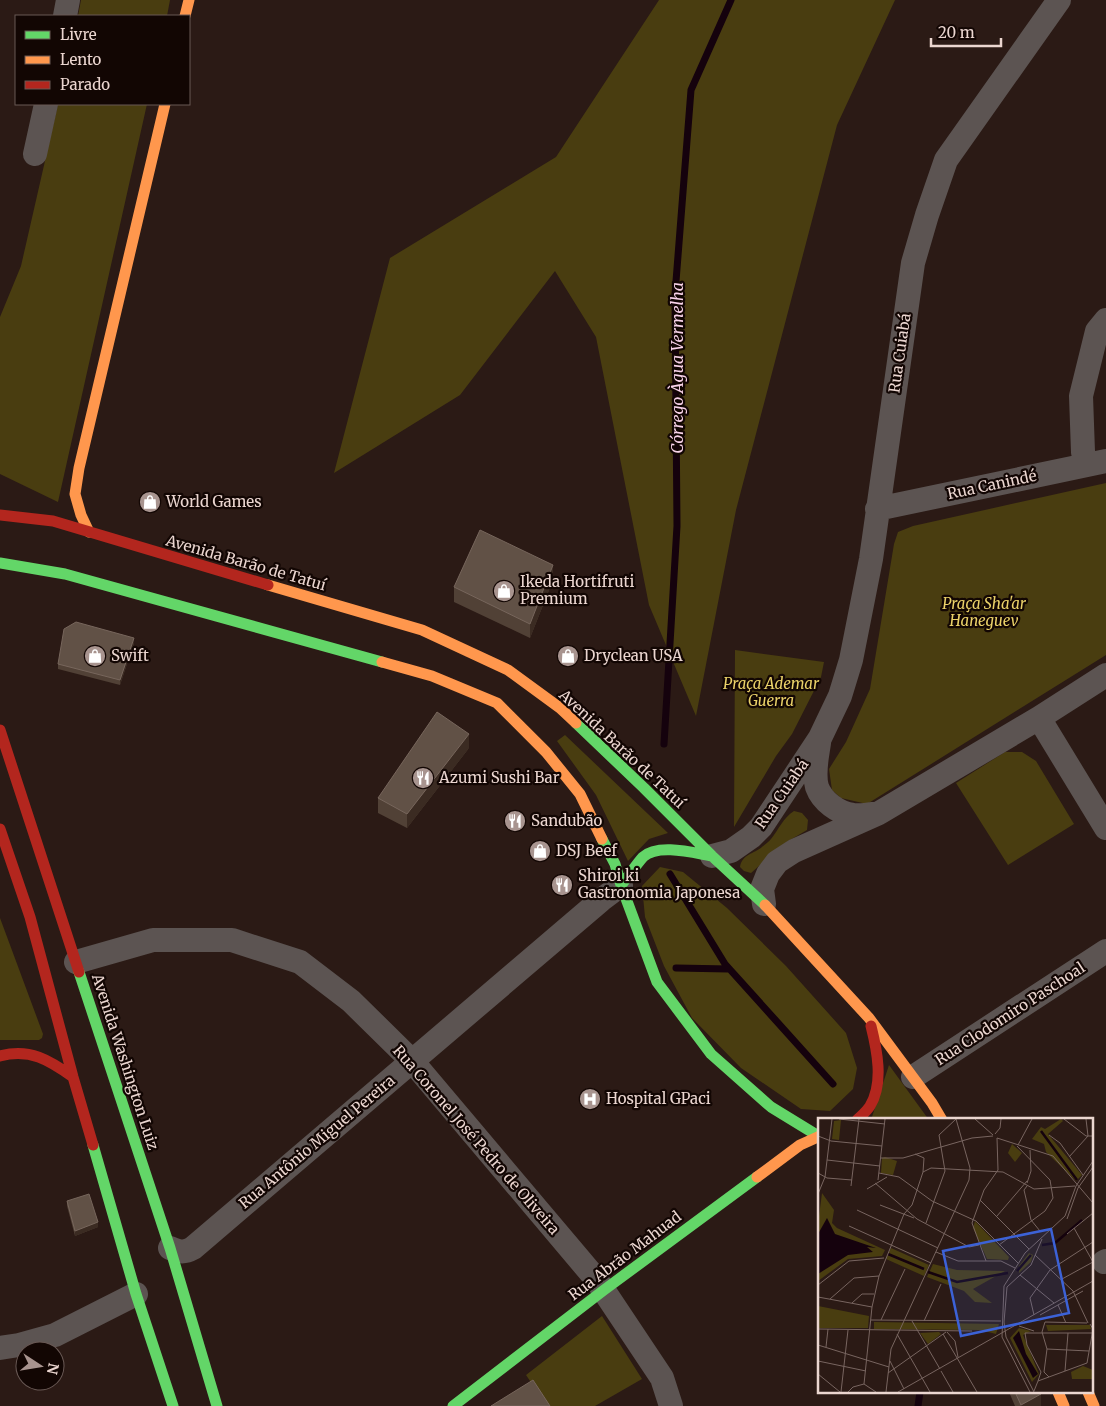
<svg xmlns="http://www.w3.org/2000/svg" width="1106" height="1406" viewBox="0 0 1106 1406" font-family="Merriweather,serif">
  <rect width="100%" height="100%" fill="#2b1a15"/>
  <path fill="#493d10" d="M81,0H170L167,16H78Z
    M659,0H895L837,125L736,510L696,716L649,605L596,337L555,271L460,395L334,473L390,258L556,157Z
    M58,104H147L58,502L0,474V317L21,266Z
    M1106,483V655L867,804L841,798L832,790L829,769L846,742L870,689L894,544L898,532L913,526Z
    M735,650L824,662L821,677L792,734L776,756L734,827Z
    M565,735L668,833L649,839L628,861L596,795L557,741Z
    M1005,752H1022L1036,761L1074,824L1008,865L956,783Z
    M794,811L802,813L808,820L807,830L785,843L751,873L744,871L740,867C742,854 754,854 762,847C765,844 769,842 771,839C779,829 783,818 794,811Z
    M660,867L683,872L727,908L786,966L846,1033L857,1068L853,1089L830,1111L801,1109L741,1068L692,1018L664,966L645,917L642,886Z
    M0,918L43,1034L42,1038L39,1040H0Z
    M889,1065L929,1120H871Z
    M602,1316L642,1379L595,1406H547L526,1375Z"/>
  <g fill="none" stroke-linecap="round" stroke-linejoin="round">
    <path stroke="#15020d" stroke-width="7" d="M664,744L677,526L675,294L691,90L731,0
      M670,874L725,964L833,1084
      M676,968L729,969
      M918,1406L920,1392"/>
    <path stroke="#5c5452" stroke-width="24" d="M65,16L68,0
      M35,154L46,104
      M1086,465L1083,452L1081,396L1097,331L1106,320
      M877,509L1106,461
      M1039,718L1106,828
      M819,743C817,757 813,773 817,787C822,801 838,813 853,815C859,816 866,815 873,814
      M712,856L731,851L751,837L761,827L820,738L840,696L851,660L871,559L913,263L927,215L946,160L1059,0
      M764,904L762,889L768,874L777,862L794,851L879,813L1039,718L1106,675
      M76,962L153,940H232L300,962L351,1001L412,1061L596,1279L662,1378L671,1406
      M913,1077L1106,951
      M170,1248C179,1252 184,1253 193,1248L601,900L621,885
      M1104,1262L1106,1261
      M0,1348L19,1345L55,1335L136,1294"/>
    <path stroke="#63d668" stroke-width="11" d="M0,563L65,574L382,662
      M576,723L644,788L712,856L765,905
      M602,839L615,864L621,885L657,982L711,1054L771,1107L820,1137
      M621,885C629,876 635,866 643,857C658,843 694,853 712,856
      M79,972L170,1248L217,1406
      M93,1145L136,1294L173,1406
      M453,1406L604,1290L757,1177"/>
    <path stroke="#ff974d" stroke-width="11" d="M185,16L189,0
      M89,532L81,515L75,494L79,468L165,104
      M268,585L422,630L508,670L560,708L576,723
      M382,662L432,676L497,703L546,752L580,794L602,839
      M765,905L869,1018L932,1103L942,1120
      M757,1177L800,1145L820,1136
      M1058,1392L1064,1406
      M1088,1392L1094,1406"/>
    <path stroke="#b3261e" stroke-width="11" d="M0,515L53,521L268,585
      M0,730L79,972
      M0,829L30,917L73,1077L93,1145
      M0,1056C30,1048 49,1060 73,1077
      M857,1120C861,1116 867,1111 870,1106C884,1083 877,1050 871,1026"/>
  </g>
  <path fill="#514136" d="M553,580L530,638L454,602V587Z
    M134,643L120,685L58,669V664Z
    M469,748L407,828L378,813V798Z
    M67,1201L98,1227L75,1236L67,1206Z
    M1009,1392H1040L1041,1406H1015Z"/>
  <path fill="#3b2b22" d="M553,565V580L530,638V624Z
    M134,638V643L120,685V680Z
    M469,734V748L407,828V814Z
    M98,1222V1227L75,1236V1231Z
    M1041,1394V1406H1021V1405Z"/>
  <path fill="#615146" stroke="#77665c" d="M480,530L553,565L530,624L454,587Z
    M76,622L134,638L120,680L58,664L64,629Z
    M437,712L469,734L407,814L378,798Z
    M89,1194L98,1222L75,1231L67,1201Z
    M533,1380L550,1406H491Z
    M1015,1392H1040L1041,1394L1021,1405Z"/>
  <defs>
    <g id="shop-disc" transform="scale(1.125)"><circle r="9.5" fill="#a8948f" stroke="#120603"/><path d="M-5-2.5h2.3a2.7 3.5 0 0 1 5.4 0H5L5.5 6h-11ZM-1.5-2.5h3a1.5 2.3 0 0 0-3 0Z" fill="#fff"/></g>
    <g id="restaurant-disc" transform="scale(1.125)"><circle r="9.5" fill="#a8948f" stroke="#120603"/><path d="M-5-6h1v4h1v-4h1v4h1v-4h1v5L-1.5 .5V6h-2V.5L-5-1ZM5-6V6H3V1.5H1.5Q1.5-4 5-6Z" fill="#fff"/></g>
    <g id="hospital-disc" transform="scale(1.125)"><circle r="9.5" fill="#a8948f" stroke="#120603"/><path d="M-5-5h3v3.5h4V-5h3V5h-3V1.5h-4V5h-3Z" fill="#fff"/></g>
  </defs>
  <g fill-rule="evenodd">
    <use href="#shop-disc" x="150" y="502"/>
    <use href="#shop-disc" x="504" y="591"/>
    <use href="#shop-disc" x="95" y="656"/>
    <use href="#shop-disc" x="568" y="656"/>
    <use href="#restaurant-disc" x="423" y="778"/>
    <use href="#restaurant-disc" x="515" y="821"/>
    <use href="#shop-disc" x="540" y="851"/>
    <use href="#restaurant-disc" x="562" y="885"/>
    <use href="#hospital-disc" x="590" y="1099"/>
  </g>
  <g text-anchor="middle" stroke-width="4.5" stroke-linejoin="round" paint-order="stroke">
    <g font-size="15" fill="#ebd6d0" stroke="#120603">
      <text transform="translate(900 353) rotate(-82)" y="5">Rua Cuiabá</text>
      <text transform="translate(992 485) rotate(-12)" y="5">Rua Canindé</text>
      <text transform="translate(246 563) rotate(16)" y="5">Avenida Barão de Tatuí</text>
      <text transform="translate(622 749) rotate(43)" y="5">Avenida Barão de Tatuí</text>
      <text transform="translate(782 794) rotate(-55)" y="5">Rua Cuiabá</text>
      <text transform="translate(1010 1014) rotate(-33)" y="5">Rua Clodomiro Paschoal</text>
      <text transform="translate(125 1062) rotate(72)" y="5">Avenida Washington Luiz</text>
      <text transform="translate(476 1140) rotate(49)" y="5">Rua Coronel José Pedro de Oliveira</text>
      <text transform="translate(317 1142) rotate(-40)" y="5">Rua Antônio Miguel Pereira</text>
      <text transform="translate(625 1256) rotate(-37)" y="5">Rua Abrão Mahuad</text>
    </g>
    <g font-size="15" fill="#ebd6d0" stroke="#120603" text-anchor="start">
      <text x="166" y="507">World Games</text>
      <text x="520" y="587">Ikeda Hortifruti<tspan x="520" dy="17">Premium</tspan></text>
      <text x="111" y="661">Swift</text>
      <text x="584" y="661">Dryclean USA</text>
      <text x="439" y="783">Azumi Sushi Bar</text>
      <text x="531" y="826">Sandubão</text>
      <text x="556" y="856">DSJ Beef</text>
      <text x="578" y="881">Shiroi ki<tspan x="578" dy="17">Gastronomia Japonesa</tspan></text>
      <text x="606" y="1104">Hospital GPaci</text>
    </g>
    <g font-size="15" font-style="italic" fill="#ebd269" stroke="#120603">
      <text x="984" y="609">Praça Sha'ar<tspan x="984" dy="17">Haneguev</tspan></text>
      <text x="771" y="689">Praça Ademar<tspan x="771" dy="17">Guerra</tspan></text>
    </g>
    <g font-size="16" font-style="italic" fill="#fad4ea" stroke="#120603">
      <text transform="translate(677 368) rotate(-90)" y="6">Córrego Àgua Vermelha</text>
    </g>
  </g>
  <g transform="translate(818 1118)">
    <rect width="275" height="275" fill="#2b1a15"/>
    <path d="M243,1L245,3L230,16L264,57L258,63L228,34L226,26L214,21L223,9L227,11ZM23,2L21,22L14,21L16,3ZM194,26L204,35L197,44L190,35ZM67,39L79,43L75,57L63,55L64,40ZM4,75L16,92L14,105L19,110L67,132L64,138L30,141L0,163V106ZM157,103L191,139L190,142L169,141L155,110ZM73,130L111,147L106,158L68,141ZM211,135L215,137L213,144L201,155V148ZM115,146L139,152L187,153L155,171L174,185L157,184L146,173L109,159ZM0,188L51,198L50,210H0ZM56,204L181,206L178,216L163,212L56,211ZM228,207H272L273,211L230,213ZM201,210L213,213L205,217L221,256L214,264L192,220ZM121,214L123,216L110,226L102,215ZM265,248L275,252V261H254L253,254Z" fill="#493d10"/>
    <path d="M9,100L17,116L58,130L49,129L55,134L30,137L0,156V116ZM201,213L208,236L220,256L215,260L195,220Z" fill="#15020d"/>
    <path fill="none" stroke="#15020d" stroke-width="2.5" d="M223,13L259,62M224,127L237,125L264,102M70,136L106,151M199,153L213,137M110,154L139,164L190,155"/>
    <path fill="none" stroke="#786560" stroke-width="1" d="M21,1L67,6M157,1L175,17M246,1L268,18H275M177,16L182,10L183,1M231,17L242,25L265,57M0,18L13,23L64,28M200,27L214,1M251,39L270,18L268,1M63,40H85L154,20L175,18M9,42L62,48M105,54L113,50L185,54L216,71L257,68M0,55L9,60L34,62M61,55L81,59L114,83L158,103L200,145M60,62L67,1M57,65L99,101L151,129L161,127M209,65L213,53L212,32M33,68L41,1M209,68L206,72L213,102L222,113M49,71L69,59M0,76L7,59L14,1M162,82L211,131M62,87L96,100M39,92L120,130M179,98L209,63M249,101L260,70L275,49M108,105L127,53L121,17L138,1M31,108L113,145M256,110L275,144M249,116L275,95M181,127L227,93L235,80L232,62L199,28M118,134L140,143H183L197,150M217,137L255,173L270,205M168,143L154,105L166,72L180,52L179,20L235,38L275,85M202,157L236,185M244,161L275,144M0,167L31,143L66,140M0,179L54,189M12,181L36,160L61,158M34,185L44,176H56M240,187L248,205M216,197L212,180L232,152L275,124M222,197L265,173M53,202L183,203M63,202L87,151M94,203L122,251M106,203L123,166M227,204L224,214L229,231L226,254L231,259M227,204L269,205M201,208L216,213M0,211L154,213M129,214L137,223L140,239M79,216L112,274M125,216L159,274M0,227L71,249M8,229L10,211M229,231L271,233M0,243L48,253M72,243L86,271M123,253L135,274M247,253L250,215M70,255L128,214M0,256L22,274M220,263L223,254L209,227L207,215H275M46,266L54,189L61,158L86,96L94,87L105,54L106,40L97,36M216,273L220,263L269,245L275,211L272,206M23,274L30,212M30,274L35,269L46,266L58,274M68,274L73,231L151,62L152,50L138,1M80,274L275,163M212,274L184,219L186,168L207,135L247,98L258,68L275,43M216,274L188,219L186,204L189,169L213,147L224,121"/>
    <path fill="#3c62d7" fill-opacity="0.15" stroke="#3c62d7" stroke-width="2.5" d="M233,111L251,195L143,218L125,133Z"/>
    <rect width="275" height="275" fill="none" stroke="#ebd6d0" stroke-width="2.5"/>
  </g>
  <rect x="15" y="15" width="175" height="90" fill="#120603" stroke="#695955"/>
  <rect x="25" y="31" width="25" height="8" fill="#63d668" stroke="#695955"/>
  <text x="60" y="40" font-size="15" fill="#ebd6d0">Livre</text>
  <rect x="25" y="56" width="25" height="8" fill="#ff974d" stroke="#695955"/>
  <text x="60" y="65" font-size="15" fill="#ebd6d0">Lento</text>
  <rect x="25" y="81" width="25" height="8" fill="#b3261e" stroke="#695955"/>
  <text x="60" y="90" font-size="15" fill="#ebd6d0">Parado</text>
  <g transform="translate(40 1366) rotate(102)"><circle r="24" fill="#120603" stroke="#695955"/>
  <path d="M0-4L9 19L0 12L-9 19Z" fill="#a8948f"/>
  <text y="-8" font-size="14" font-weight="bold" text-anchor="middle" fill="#ebd6d0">N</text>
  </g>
  <path d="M931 38v8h70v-8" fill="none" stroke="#ebd6d0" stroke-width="2.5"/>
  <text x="938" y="38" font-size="15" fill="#ebd6d0" stroke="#120603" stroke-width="4" paint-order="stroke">20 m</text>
</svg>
